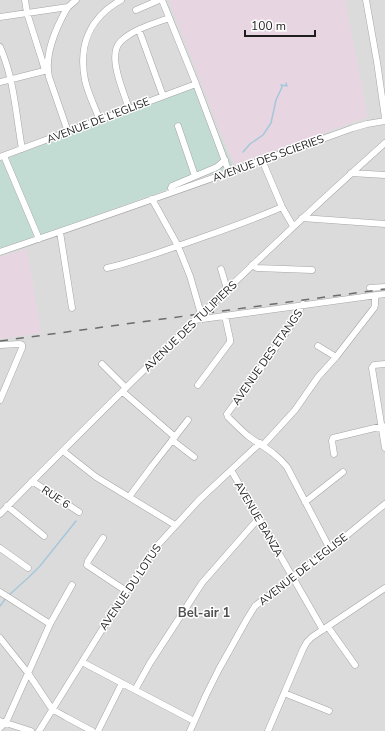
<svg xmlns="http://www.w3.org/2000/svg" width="385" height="731" viewBox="0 0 385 731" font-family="'Nunito Sans',sans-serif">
  <rect width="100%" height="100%" fill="#eeece4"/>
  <path fill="#dcdbdb" d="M0,0H385V731H0Z"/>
  <path fill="#e7d6e2" d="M169,0H345L368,117L234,165L176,19Z
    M27,249L41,333L0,339V257Z"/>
  <path fill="#c2dcd4" d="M197,87L233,166L0,250V161Z"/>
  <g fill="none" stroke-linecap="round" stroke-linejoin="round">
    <path stroke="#a6c7db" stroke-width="1.5" d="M243,152L250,144L263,135L271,123L276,100L282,87L281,85L287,86L286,83
      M9,595L29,577L40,566L76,521
      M0,606L6,598"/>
    <g stroke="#a5a5a5" stroke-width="7">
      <path id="minor" d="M25,0L27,13L41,57L44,67L48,70
        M162,0L196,84L229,172
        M366,0L377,62L385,118
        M136,10L159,0
        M0,17L68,7
        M139,30L163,96
        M0,47C14,78 16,115 22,149
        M0,82L48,70
        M129,109C124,92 106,55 121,41C134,29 153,24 169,18
        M100,121C95,107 88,94 85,80C78,45 90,17 121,0
        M178,126L195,176
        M68,132L49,77C44,56 56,28 66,10L68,7L76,0
        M4,156L39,239
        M0,157L196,84
        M262,160L282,207L293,226
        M351,173L385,175
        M172,192L171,188L172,186L217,167L225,160
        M152,199L178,246L190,276L201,314
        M302,218L385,224
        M60,232L72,308
        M0,252C118,212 236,170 353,128L367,124L385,121
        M252,265L257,268L312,270
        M107,268C138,261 168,249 198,239C226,229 255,219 282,207
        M221,269L227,289
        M370,288L385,287
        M303,304L290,327L272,353L227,414L228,417C234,423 241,430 248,436C263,447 275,452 287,467L330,549
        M195,320L385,294
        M0,345L20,344L22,345V348L0,400
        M318,346L336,357
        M102,364L126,388
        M385,364L374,365L372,368L385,448
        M198,385L230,342V339L225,316
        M123,392L175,437
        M172,440L194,457
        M263,445L295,410L318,377L336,357L374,308L375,305V295
        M63,451L96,477L175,525
        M334,454L332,441L333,438L383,426
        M231,470L323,630
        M32,481L79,512
        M129,497L152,466L188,420
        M305,502L343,472
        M7,506L44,536
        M0,514C125,387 252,262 385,143
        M103,538L88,561L87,565L126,591
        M0,548L28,568
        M0,592L50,624
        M328,627L355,665
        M0,638L28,673L52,709L66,717L92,731
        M82,662L194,721
        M135,690L150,663L202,583L258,519
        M284,693L329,711
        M0,721L31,731
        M0,728L5,723L8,718L50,624L72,585
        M39,731L126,591L156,547L199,500L260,443
        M98,731L122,683
        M190,731L206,695L219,669L247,619L255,606L330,549L385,504
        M268,731L303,649L307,642L312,637L385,588"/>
    </g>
    <use href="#minor" stroke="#fff" stroke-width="6"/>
    <path stroke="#6c6c6c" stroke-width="1.5" stroke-dasharray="8 8" stroke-linecap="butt" d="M0,341L385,289"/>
  </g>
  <g text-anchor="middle" stroke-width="3" stroke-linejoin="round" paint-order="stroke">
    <g font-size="11" fill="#1e1e1e" stroke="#fff">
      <text transform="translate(98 120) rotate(-21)" y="4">AVENUE DE L'EGLISE</text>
      <text transform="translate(268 158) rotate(-20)" y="4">AVENUE DES SCIERIES</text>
      <text transform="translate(190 326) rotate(-44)" y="4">AVENUE DES TULIPIERS</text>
      <text transform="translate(267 357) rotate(-55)" y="4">AVENUE DES ETANGS</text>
      <text transform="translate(56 497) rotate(33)" y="4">RUE 6</text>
      <text transform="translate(259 519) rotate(60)" y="4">AVENUE BANZA</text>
      <text transform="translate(303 569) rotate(-38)" y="4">AVENUE DE L'EGLISE</text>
      <text transform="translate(130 587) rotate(-56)" y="4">AVENUE DU LOTUS</text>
    </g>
    <g font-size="13" font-weight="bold" fill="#515151" stroke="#fff">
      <text x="204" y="617">Bel-air 1</text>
    </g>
  </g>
  <path d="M245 30v6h70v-6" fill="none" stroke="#1e1e1e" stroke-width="2"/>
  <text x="251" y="30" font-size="12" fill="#1e1e1e" stroke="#ffffff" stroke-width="3" paint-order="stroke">100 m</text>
</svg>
